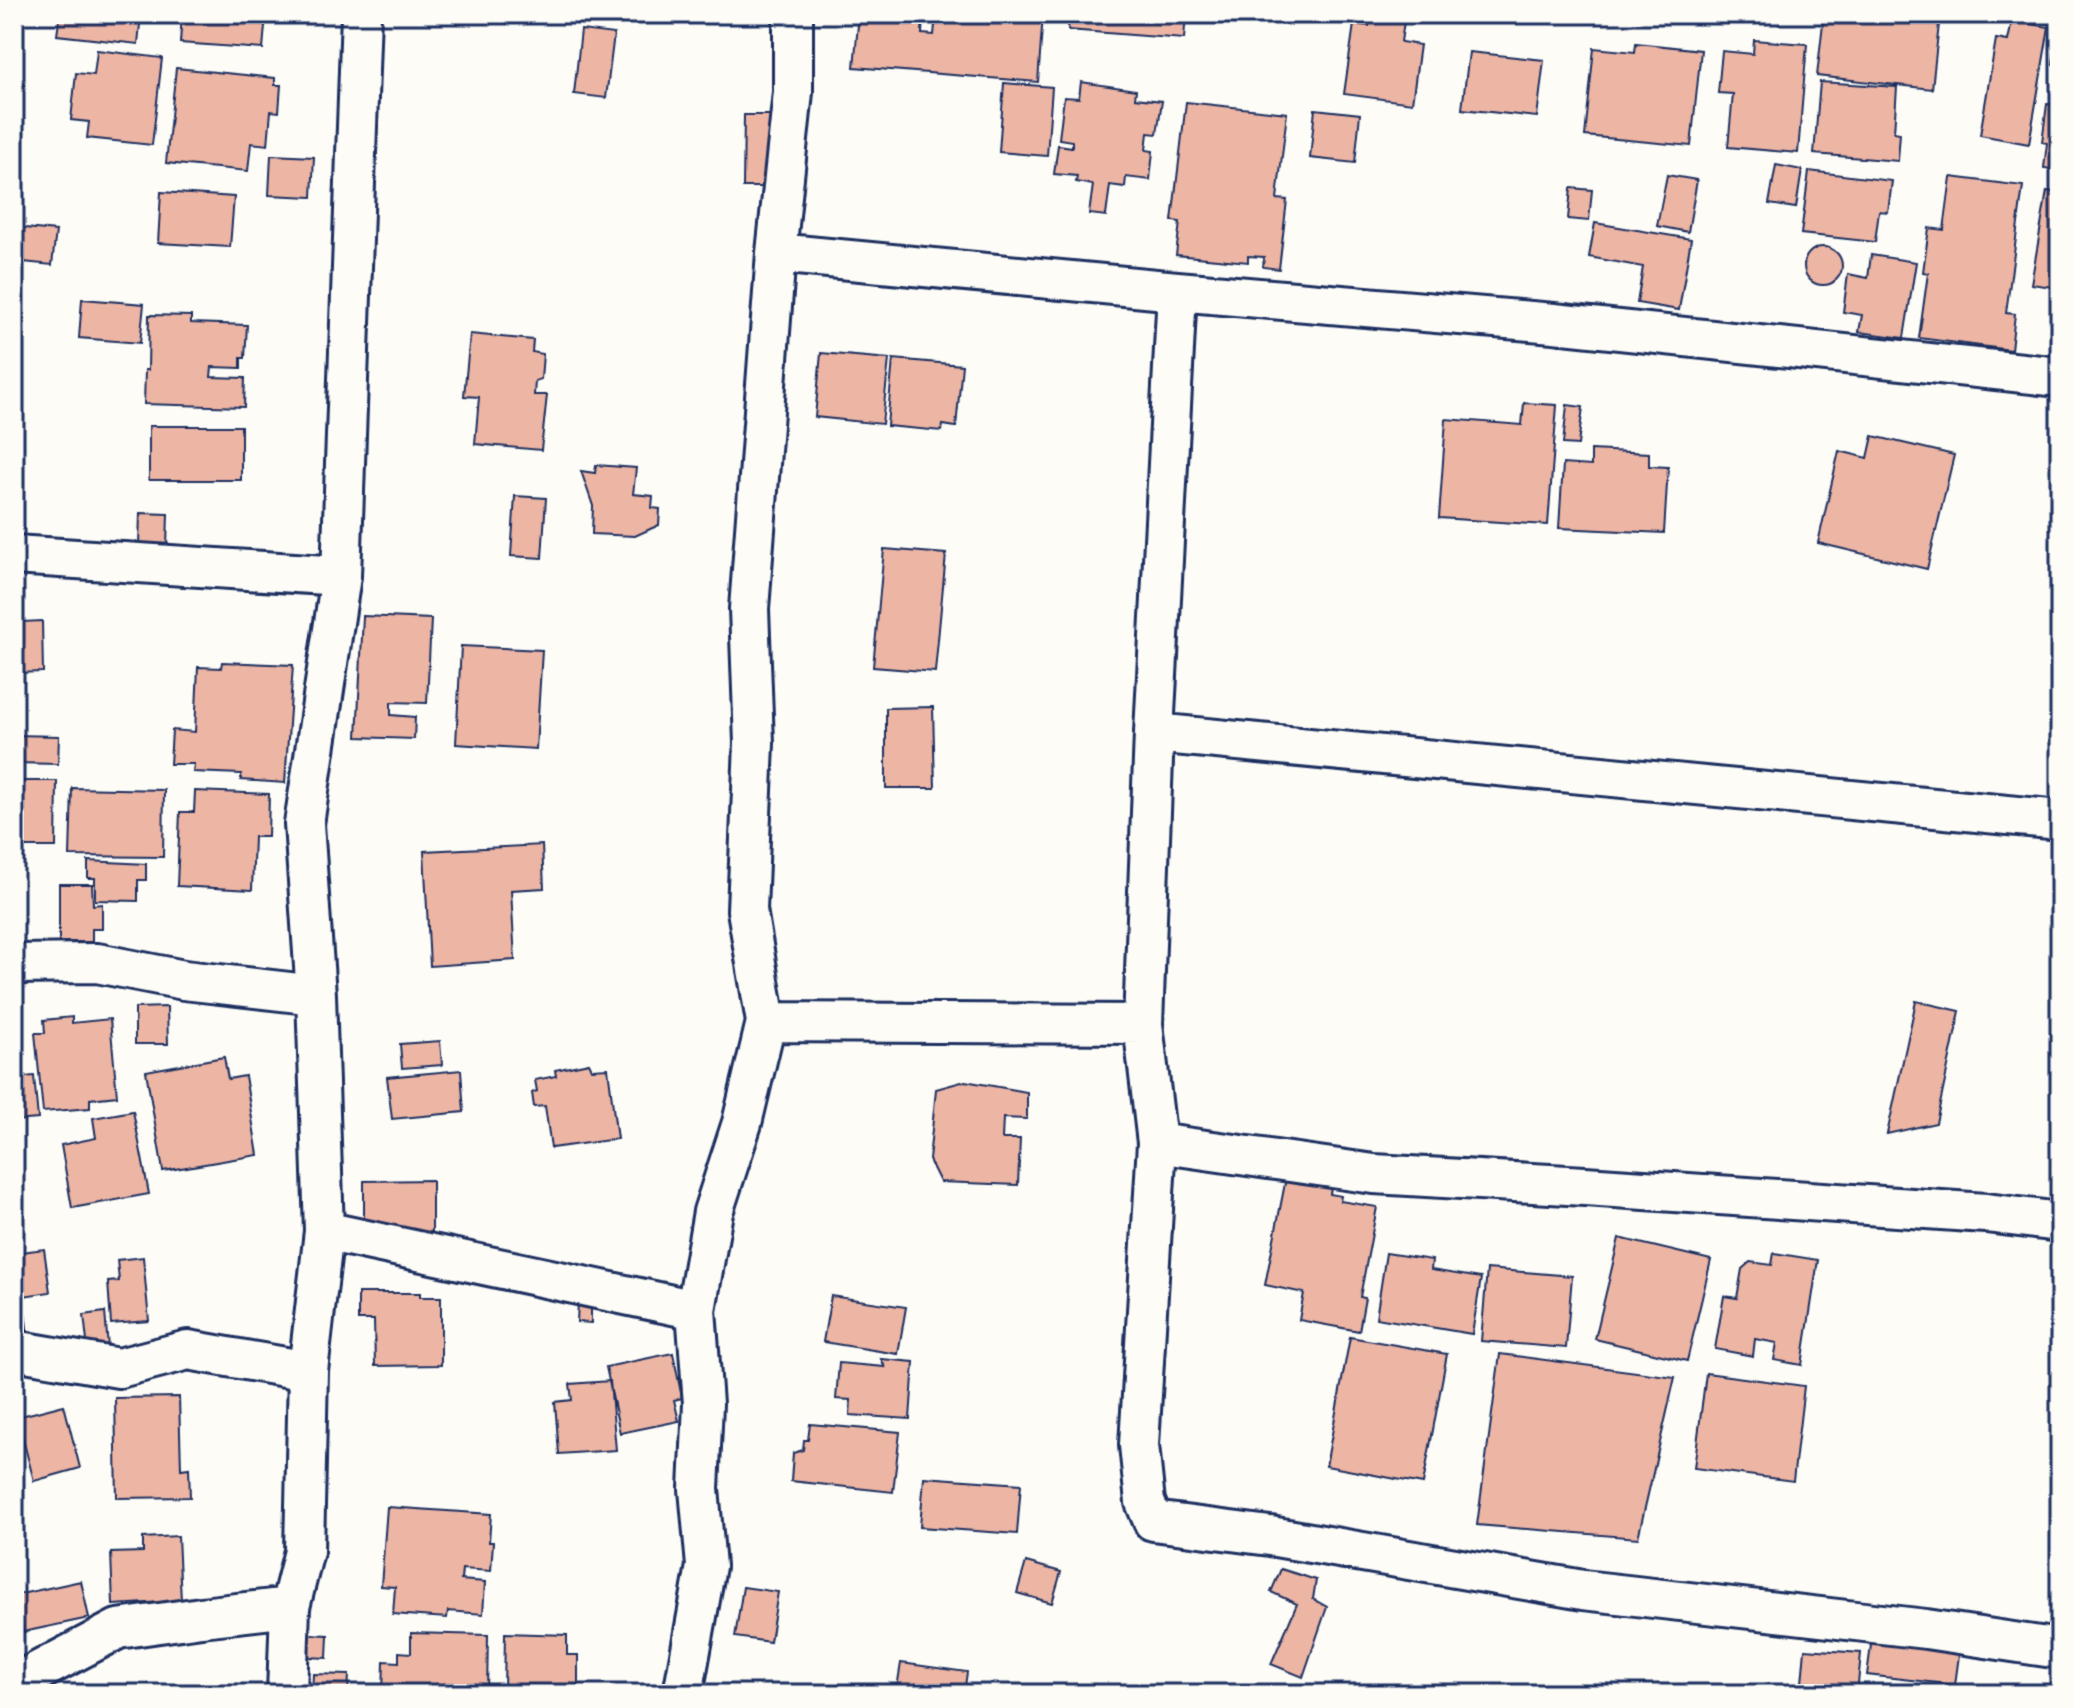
<svg xmlns="http://www.w3.org/2000/svg" width="2074" height="1708" viewBox="0 0 2074 1708" font-family="'Playpen Sans',sans-serif">
  <rect width="100%" height="100%" fill="#fdfcf7"/>
  <filter id="ink" filterUnits="userSpaceOnUse"><feTurbulence type="fractalNoise" baseFrequency=".0125" numOctaves="2"/><feDisplacementMap in="SourceGraphic" scale="16" xChannelSelector="R" yChannelSelector="G"/><feConvolveMatrix kernelMatrix="1 2 1 2 8 2 1 2 1" color-interpolation-filters="sRGB"/></filter>
  <g filter="url(#ink)">
    <path fill="#edb5a4" stroke="#1b2f5e" stroke-width="2" d="M60,14H141L138,44L57,35Z
      M182,14H266L263,49L180,43Z
      M859,14H923L922,34L934,35L936,14H1043L1038,82L854,67Z
      M1069,14H1186L1184,39L1068,30Z
      M1824,14H1853L1939,24L1932,89L1817,76Z
      M1371,16L1404,21L1401,42L1420,45L1412,103L1344,94L1354,24L1369,26Z
      M2012,21L2049,27L2029,144L1980,135L1996,39L2008,41Z
      M2058,25L2060,26V65L2053,64Z
      M581,30L614,34L606,98L574,94Z
      M1754,40L1807,44L1798,153L1728,147L1733,94L1718,93L1722,51L1753,54Z
      M1636,43L1701,50L1691,146L1585,136L1594,48L1635,52Z
      M97,50L162,58L152,145L87,138L89,122L71,120L76,73L94,75Z
      M1469,52L1544,60L1537,117L1462,109Z
      M176,68L275,78V85H281L279,112L271,111L268,145L251,143L248,171L166,163Z
      M1081,82L1136,90L1135,98L1162,101L1157,134L1148,133L1146,150L1153,151L1150,180L1126,177L1125,187L1110,185L1106,216L1089,214L1093,185L1076,182L1077,176L1054,174L1058,145L1072,147V141L1059,139L1064,97L1079,98Z
      M1820,82L1897,87L1894,132L1900,133L1898,161L1814,154Z
      M1004,83L1052,87L1047,156L999,152Z
      M1186,102L1287,113L1277,199L1287,200L1279,269L1263,267L1264,257L1248,256V262L1176,255L1180,222L1172,221Z
      M2047,104L2060,105V170L2044,168L2047,143L2042,142Z
      M1315,109L1360,114L1355,163L1310,158Z
      M744,115H771L770,187H743Z
      M271,155L314,157L312,197L269,195Z
      M1776,165L1802,170L1796,208L1769,204Z
      M1809,171L1892,181L1888,212L1879,211L1875,242L1801,234Z
      M1667,175L1697,180L1688,232L1657,226Z
      M1951,177L2023,186L2006,313L2015,314L2011,350L1919,338L1928,273L1923,272L1929,228L1944,230Z
      M1571,188L1592,190L1589,221L1568,219Z
      M2047,191L2060,193V288L2031,284Z
      M161,192L234,197L230,247L158,243Z
      M1595,223L1691,239L1679,310L1637,303L1643,267L1589,257Z
      M14,227L56,231L52,265L14,261Z
      M1804 266a19 19 0 1 1 38 0a19 19 0 1 1-38 0Z
      M1871,255L1916,262L1904,338L1859,332L1862,315L1843,312L1848,274L1868,278Z
      M82,299L144,304L140,343L79,338Z
      M149,315L191,316V323L247,325L245,358H241V368L212,367L211,377L245,378L244,407L144,404L145,370H148Z
      M470,334L533,340L532,352L543,354L541,379L535,381L534,395H547L541,450L475,444L479,397L464,396Z
      M821,353L889,359L882,424L815,417Z
      M893,359L962,365L956,427L943,425L942,431L887,426Z
      M1524,403L1557,405L1548,525L1439,518L1446,419L1522,425Z
      M1567,405L1583,407L1578,445L1563,444Z
      M149,426H241V480H149Z
      M1873,436L1954,455L1927,569L1818,543L1839,451L1868,458Z
      M1591,450L1649,453V466L1668,467L1664,533L1559,528L1563,464L1591,466Z
      M596,465L636,468L633,494L653,496L652,508L660,509L659,525L635,536L592,534L593,506L581,471L595,473Z
      M515,496L546,498L542,558L511,556Z
      M140,513L168,514L167,546L139,545Z
      M884,549L946,554L935,672L873,667Z
      M21,601L22,622L42,621L43,672L14,673V602Z
      M363,616L431,619L427,703L391,702V715L415,717L414,739L357,737Z
      M461,646L542,650L536,749L456,744Z
      M222,662L293,665L285,783L241,780V774L193,772L194,764H170L172,730L195,732L198,667L221,668Z
      M933,707L935,788H886V708Z
      M14,735L59,736L58,764L14,763Z
      M14,781H57L56,847H14Z
      M72,788L164,790L163,857L70,856Z
      M195,791L269,794L268,837H254L252,890L177,886L180,812H194Z
      M542,845L544,888L511,890L515,960L430,966L424,851Z
      M88,861L146,864V880H138V901L95,900V878H88Z
      M59,884H92L93,905L102,904V929H92V942H59Z
      M1916,1001L1960,1011L1936,1123L1887,1134Z
      M167,1007L168,1044H135V1008Z
      M72,1017V1023L110,1019L117,1096L90,1099V1108L43,1112L35,1033H45L44,1020Z
      M440,1041L442,1065L402,1068L400,1044Z
      M224,1057L228,1079L245,1076L258,1155L163,1171L146,1071Z
      M589,1063L592,1069L608,1068L617,1139L551,1148L545,1106L534,1107L532,1093L537,1091L535,1080L556,1076L555,1070Z
      M461,1070L464,1112L392,1119L387,1077Z
      M34,1076L38,1119L14,1121V1078Z
      M965,1081L1027,1092V1119L1003,1118L1002,1139H1020L1018,1185L940,1182L929,1160L936,1089Z
      M133,1111L149,1194L72,1208L61,1145L96,1138L93,1118Z
      M1287,1173L1332,1181L1330,1194L1341,1196L1340,1201L1377,1207L1360,1297L1365,1298L1359,1331L1299,1320L1304,1293L1265,1285Z
      M432,1180V1232H364V1181Z
      M1619,1238L1711,1260L1687,1361L1595,1339Z
      M44,1249L50,1292L23,1296L28,1336L14,1338V1253Z
      M1386,1253L1432,1260L1431,1270L1481,1278L1472,1334L1376,1318Z
      M1774,1253L1818,1260L1802,1365L1774,1360L1777,1343L1755,1339L1753,1356L1715,1349L1724,1296L1737,1298L1742,1269L1750,1262L1772,1265Z
      M143,1257L149,1321L111,1324L108,1282L119,1281L117,1260Z
      M1487,1269L1572,1276L1566,1348L1481,1341Z
      M358,1293H420V1297H441V1365L375,1366L374,1320H358Z
      M831,1296L906,1307L898,1354L823,1342Z
      M578,1301H591V1323L577,1322Z
      M105,1312L108,1348L88,1350L84,1315Z
      M1350,1337L1447,1354L1423,1484L1326,1466Z
      M673,1353L682,1398L674,1400L679,1421L620,1433L606,1367Z
      M1500,1354L1675,1377L1638,1538L1477,1525Z
      M881,1359L914,1362L910,1419L850,1415L851,1400L836,1399L839,1363L885,1367Z
      M1706,1373L1804,1386L1793,1481L1694,1468Z
      M610,1381L616,1450L559,1454L555,1402L572,1400L570,1384Z
      M179,1397L181,1469L189,1468L190,1497L117,1498L115,1398Z
      M64,1405L80,1468L34,1481L17,1417Z
      M810,1424L900,1432L893,1492L791,1481L793,1453L803,1450L804,1440H808Z
      M924,1477L1021,1484L1017,1534L920,1527Z
      M387,1507L491,1514L489,1542H493L491,1571L462,1569L461,1580L485,1582L483,1614L448,1611L447,1618L393,1614L395,1587L381,1586Z
      M178,1536L181,1601L113,1605L111,1553L143,1552V1538Z
      M1026,1562L1061,1572L1052,1603L1017,1593Z
      M1281,1569L1316,1580L1313,1599L1327,1607L1303,1677L1271,1664L1297,1604L1271,1592Z
      M81,1581L89,1618L23,1632L16,1595Z
      M743,1587L778,1592L770,1642L735,1637Z
      M1873,1630L1961,1640L1955,1685L1867,1675Z
      M411,1633L488,1635L487,1694H383L384,1661L399,1662V1652L411,1653Z
      M505,1633L567,1635V1655H578V1691H566L565,1694H504Z
      M308,1634L328,1635L327,1658L307,1657Z
      M1805,1649L1861,1653L1857,1694H1801Z
      M901,1663L967,1672L964,1694H896Z
      M313,1674L349,1675L348,1694H312Z"/>
    <g fill="none" stroke-linecap="round" stroke-linejoin="round">
      <g stroke="#1b2f5e" stroke-width="44">
        <path id="minor" d="M776,253L1177,291L1554,323L2060,377
          M1177,291L1154,733L1143,1024L1157,1143L1139,1445L1145,1502L1153,1521L1270,1536L1583,1590L1926,1629L2060,1649
          M14,555L341,576
          M1154,733L2060,820
          M14,964L97,963L184,980L316,995
          M766,1022L747,910L754,743L749,609L776,253L793,92V14
          M1157,1143L1374,1174L1585,1186L1986,1213L2060,1222
          M324,1231L696,1310
          M14,1350L119,1368L188,1350L308,1371
          M14,1684L118,1629L201,1617L290,1607
          M287,1694L290,1607L304,1551L308,1371L324,1231L316,995L304,824L341,576L361,14
          M683,1694L706,1566L699,1489L703,1404L696,1310L713,1212L742,1123L766,1022L1143,1024"/>
      </g>
      <use href="#minor" stroke="#fdfcf7" stroke-width="38"/>
    </g>
  </g>
  <rect width="2074" height="1708" fill="none" stroke="#fdfcf7" stroke-width="48"/>
  <rect x="24" y="24" width="2026" height="1660" fill="none" stroke="#1b2f5e" stroke-width="3" filter="url(#ink)"/>
</svg>
